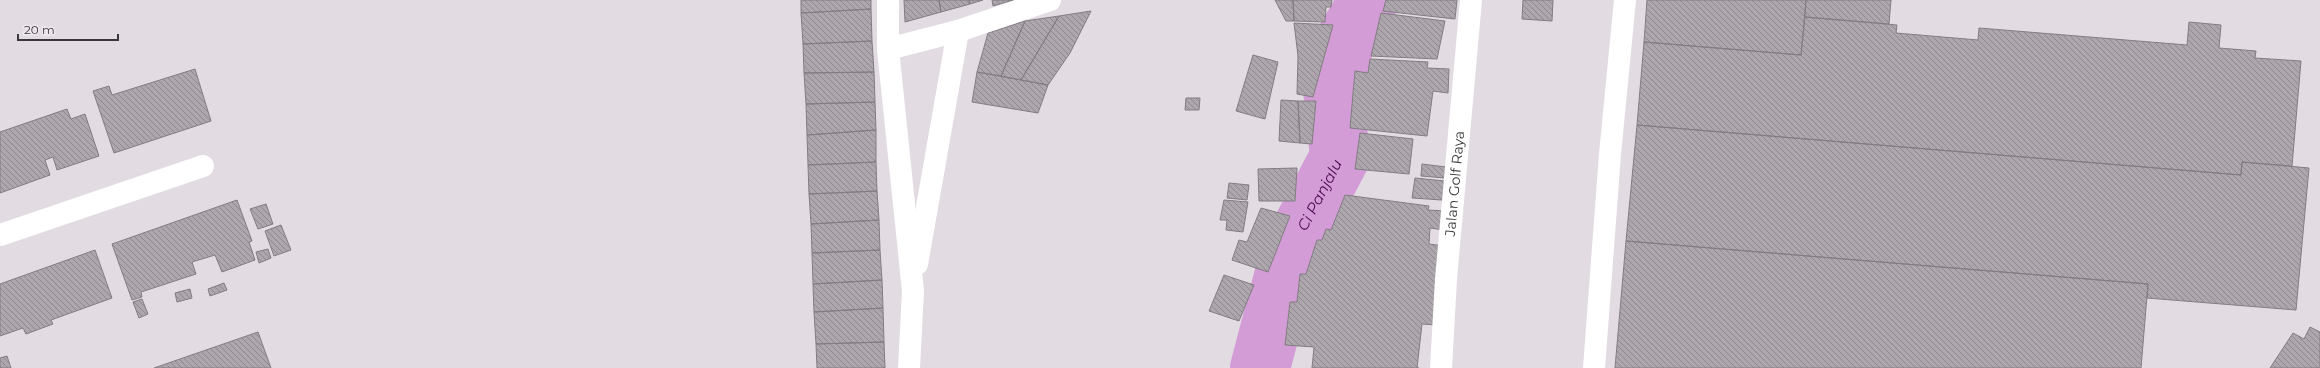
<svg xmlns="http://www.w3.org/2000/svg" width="2320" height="368" viewBox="0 0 2320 368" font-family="Montserrat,sans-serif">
  <defs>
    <pattern id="building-back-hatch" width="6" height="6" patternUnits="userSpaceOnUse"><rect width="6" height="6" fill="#ada7ad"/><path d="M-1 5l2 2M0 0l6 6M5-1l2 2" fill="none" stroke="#8e898e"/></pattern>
  </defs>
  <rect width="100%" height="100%" fill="#e2dce2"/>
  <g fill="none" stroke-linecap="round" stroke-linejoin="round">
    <path stroke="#d39cd6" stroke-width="60" id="s1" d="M1260,368L1291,250L1340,157L1333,89L1345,41L1369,0"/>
  </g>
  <path fill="url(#building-back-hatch)" stroke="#827d82" d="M801,0H871V9L801,13Z
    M904,0H939L941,12L905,22Z
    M939,0H969L970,4L941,12Z
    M969,0H983L970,4Z
    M992,0H1013L993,6Z
    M1275,0H1293L1294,21H1286Z
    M1293,0H1332L1331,7H1326L1325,22L1294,21Z
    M1386,0H1457L1455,19L1383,11Z
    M1523,0H1553L1552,21L1522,19Z
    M1647,0H1806L1801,55L1644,42Z
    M1806,0H1891L1889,24L1805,17Z
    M871,9L872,41L803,44L801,13Z
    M1091,11L1070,53L1048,85L1021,80L1059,16Z
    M1381,13L1445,21L1437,59L1371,56Z
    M1059,16L1021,80L1001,76L1025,21Z
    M1805,17L1897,25L1896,33L1978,40L1979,28L2187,45L2189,22L2221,25L2219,48L2256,51L2255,58L2301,61L2292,166L2242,162L2241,175L1637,125L1644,42L1801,55Z
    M1025,21L1001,76L977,72L988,33Z
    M1294,23L1333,25L1313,97L1297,94L1298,56Z
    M872,41L874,72L804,73L803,44Z
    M1253,55L1278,62L1265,119L1236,111Z
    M1370,59L1428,62L1427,68L1449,69L1448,93L1433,91L1427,136L1350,128L1355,71L1368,73Z
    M195,69L211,121L114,153L93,91L109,86L112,95Z
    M874,72L875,102L806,104L804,73Z
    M977,72L1048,85L1038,113L972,102Z
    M1186,98H1200L1199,110H1185Z
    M1281,100L1298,101L1300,143L1279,141Z
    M1298,101H1316L1312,144L1300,143Z
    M875,102L876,130L807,135L806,104Z
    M67,109L71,119L85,114L99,156L57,170L53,157L45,160L50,175L0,193V132Z
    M1637,125L2241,175L2242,162L2309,168L2296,310L2147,298L2148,284L1626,241Z
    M876,130V162L808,165L807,135Z
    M1360,133L1413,139L1409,174L1355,169Z
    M876,162L877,191L809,194L808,165Z
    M1422,164L1446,167L1445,178L1421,176Z
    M1297,168L1295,201H1259L1258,169Z
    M1415,178L1445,181L1442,200L1412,198Z
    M1229,183L1249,185L1247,200L1227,198Z
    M877,191L879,220L811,224L809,194Z
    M1345,195L1429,206L1428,210L1445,211L1444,230L1430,228L1429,244L1444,246L1437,325L1422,324L1417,368H1419H1312L1314,347L1285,345L1290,302H1297L1300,274H1306L1317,240H1322L1326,229L1331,230Z
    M237,200L252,241L249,242L255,260L222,272L215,255L192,262L196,274L141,292L142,297L132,300L112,244Z
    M1224,200L1248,202L1243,232L1226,230L1227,220H1220Z
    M266,204L273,224L258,229L250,209Z
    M1261,208L1290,216L1268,272L1232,260L1239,240L1247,242Z
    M879,220L880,250L812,253L811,224Z
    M281,225L291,250L274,256L265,231Z
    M1626,241L2148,284L2141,368H1615Z
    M268,249L271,258L259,263L256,252Z
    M95,250L112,298L51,320L53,324L26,334L23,328L0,336V284Z
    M880,250L882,280L813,284L812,253Z
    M1224,275L1254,285L1239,321L1209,311Z
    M882,280L883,308L814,312L813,284Z
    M224,283L227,290L210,296L208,289Z
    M190,289L192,298L177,302L175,293Z
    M142,299L148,314L139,318L133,302Z
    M883,308L884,342L816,344L814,312Z
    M2310,327L2320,332V368H2270L2293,333L2304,339Z
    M258,332L271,368H154Z
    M884,342L885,368H817L816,344Z
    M7,356L11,368H0V358Z"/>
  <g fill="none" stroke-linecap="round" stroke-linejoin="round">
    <g stroke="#fff" stroke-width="22">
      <path d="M888,0V49L913,291L909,368"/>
      <path d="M888,49L958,31"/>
      <path d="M0,235L203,166"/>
      <path d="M917,264L958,31L1050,0"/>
      <path id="s2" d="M1441,368L1446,279L1471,0"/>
      <path d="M1594,368L1610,154L1625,0"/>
    </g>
  </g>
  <g text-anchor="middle" stroke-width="3" stroke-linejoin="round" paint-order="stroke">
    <g font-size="14" fill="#393739" stroke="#efe9ef">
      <text dy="5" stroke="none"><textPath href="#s2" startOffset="185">Jalan Golf Raya</textPath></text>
    </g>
    <g font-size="15" font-style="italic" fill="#4b0851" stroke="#efe9ef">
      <text dy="5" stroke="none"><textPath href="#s1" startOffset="184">Ci Panjalu</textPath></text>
    </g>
  </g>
  <path d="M18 34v6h100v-6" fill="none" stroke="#393739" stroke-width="2"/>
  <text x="24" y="34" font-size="12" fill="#393739" stroke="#efe9ef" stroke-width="3" paint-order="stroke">20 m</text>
</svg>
